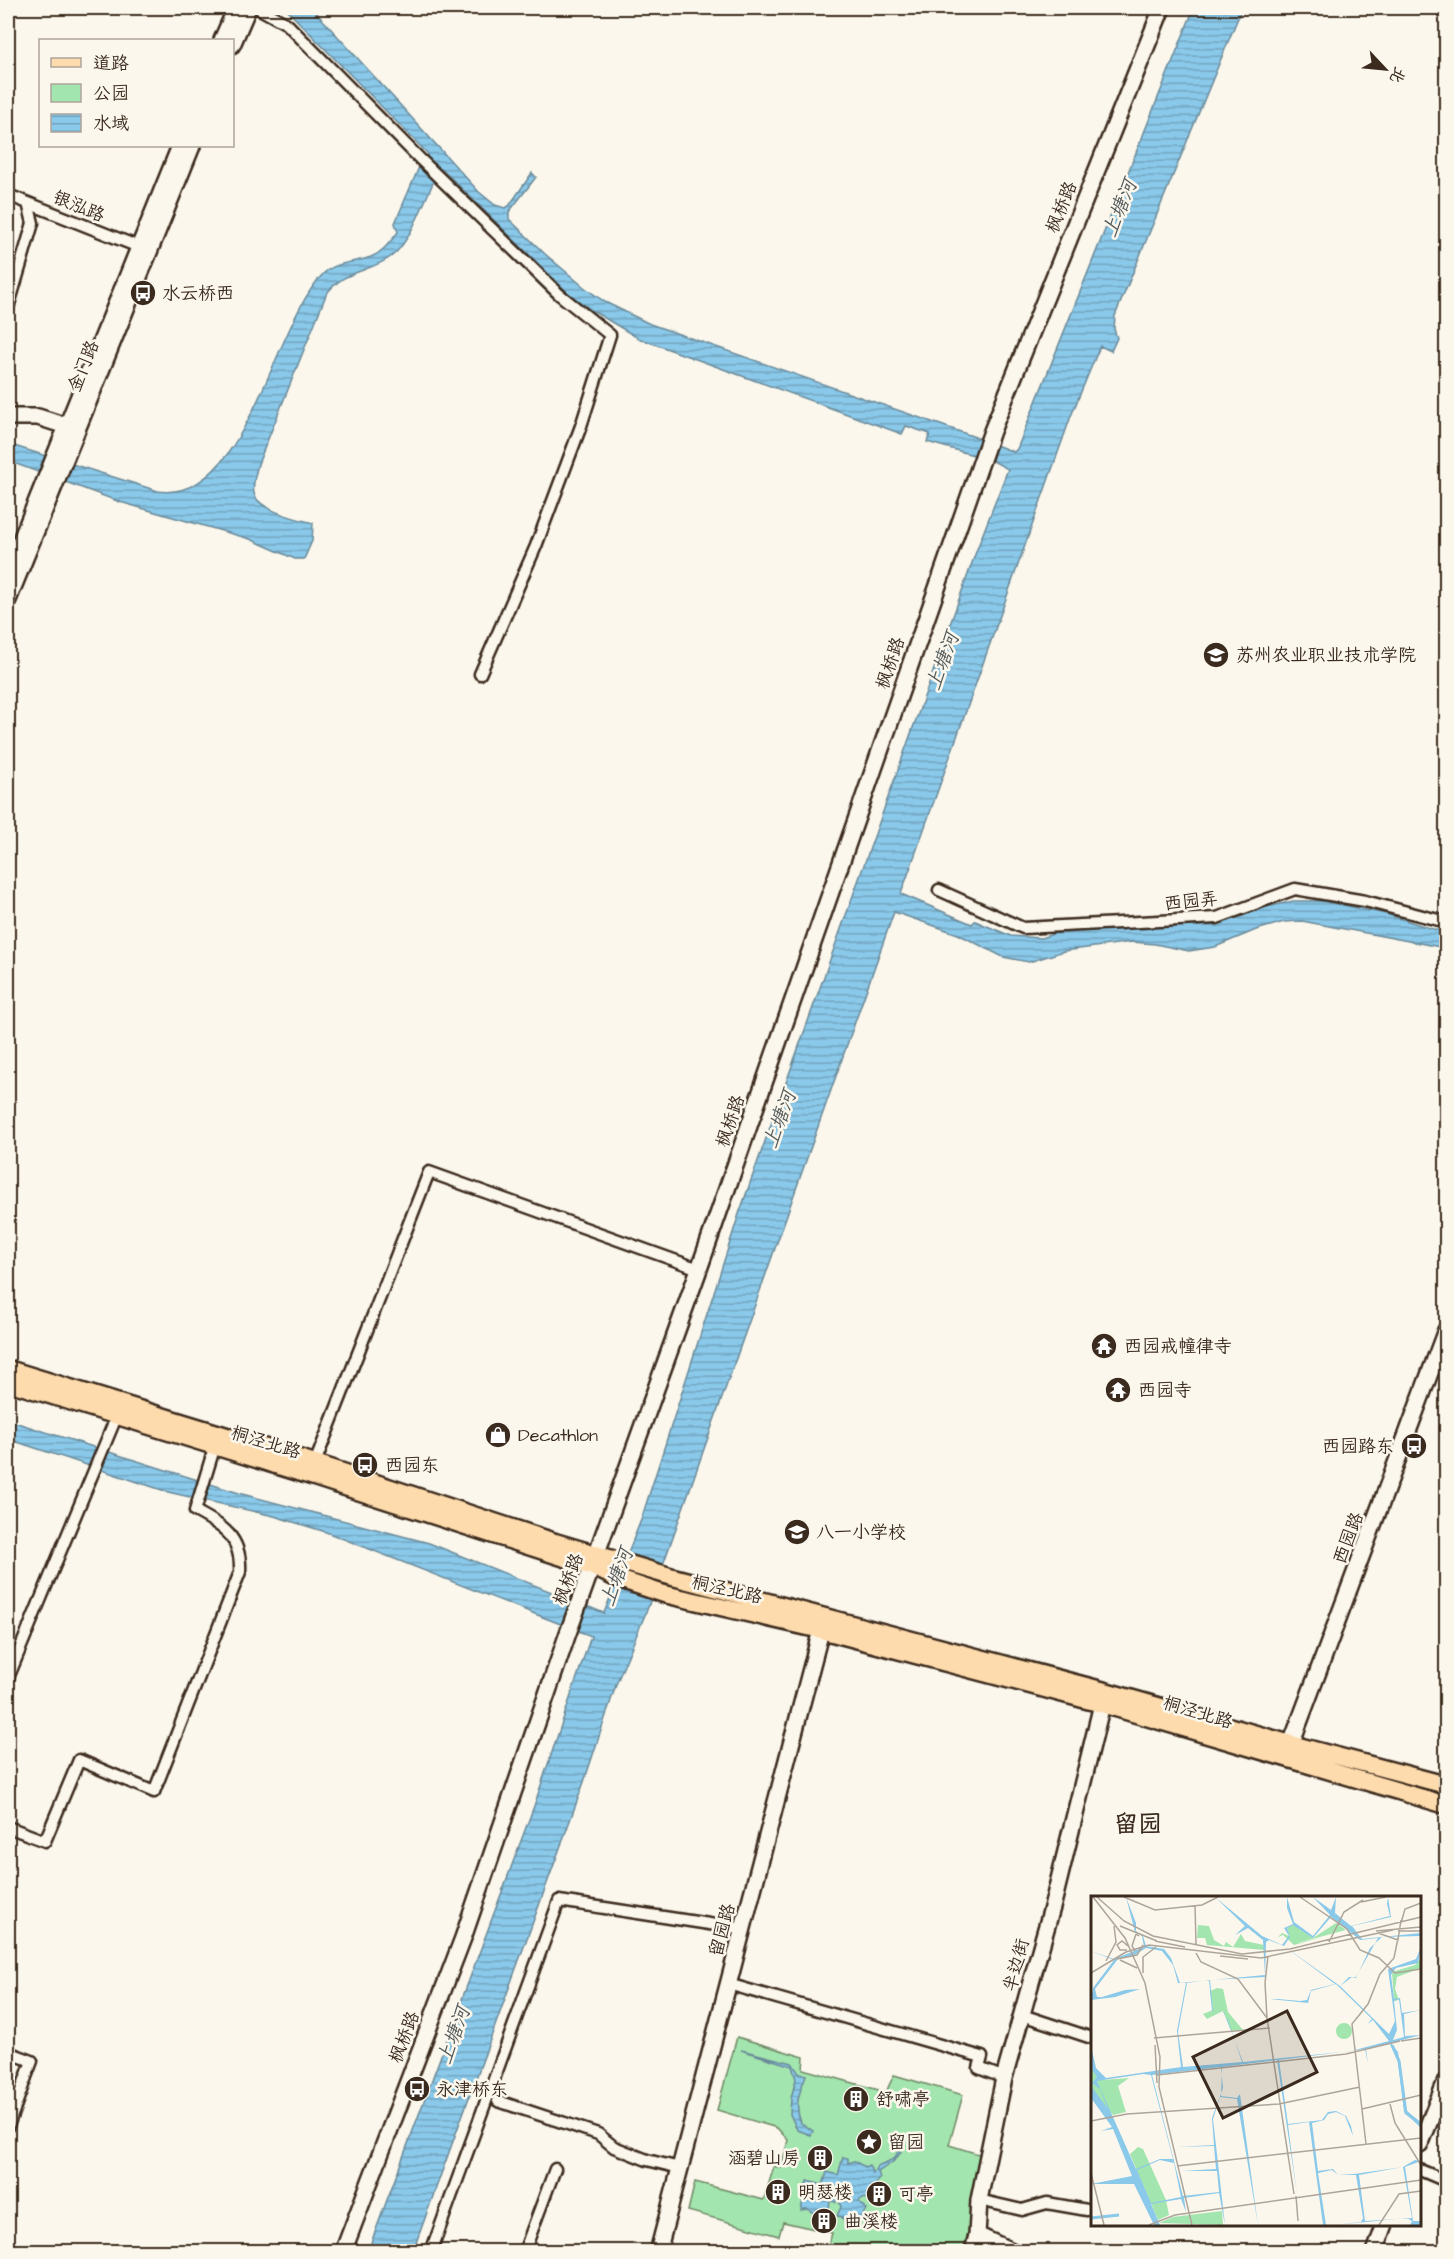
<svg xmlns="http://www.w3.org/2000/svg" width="1454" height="2259" viewBox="0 0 1454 2259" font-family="'Architects Daughter','LXGW WenKai TC',sans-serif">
  <defs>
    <pattern id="water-rules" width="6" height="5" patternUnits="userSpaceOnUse" patternTransform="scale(1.5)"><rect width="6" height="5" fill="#8ac9ea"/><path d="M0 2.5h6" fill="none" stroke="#72a3bd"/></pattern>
  </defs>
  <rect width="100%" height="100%" fill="#fbf7ec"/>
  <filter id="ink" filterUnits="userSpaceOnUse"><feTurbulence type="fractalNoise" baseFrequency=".0167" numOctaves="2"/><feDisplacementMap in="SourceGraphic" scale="12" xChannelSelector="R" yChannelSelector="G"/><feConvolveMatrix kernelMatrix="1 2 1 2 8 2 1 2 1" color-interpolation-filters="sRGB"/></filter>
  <g filter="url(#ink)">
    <path fill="#a3e5ae" stroke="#6f8866" stroke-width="1.5" d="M737,2037L804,2057L803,2069L886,2092L894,2075L963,2095L949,2145L985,2156L971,2207L969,2228L963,2251H827L832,2233L783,2222L779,2236L688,2211L695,2182L764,2200L774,2166L781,2168L788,2140L777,2128L717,2110Z"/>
    <path fill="url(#water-rules)" stroke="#6a8998" stroke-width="1.5" d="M285,8H312L479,192L495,205L505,208L509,206L532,173L536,177L509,212V219L545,254L584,287L605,302L650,324L978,438L1014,452L1017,449L1194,8H1242L1115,316L1114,329L1117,338L1111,351L1100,346L1071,416L901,894L972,924L975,921L1011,936L1041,938L1059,932L1097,929L1211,924L1254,910L1293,901H1323L1386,914L1446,933V948L1302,921L1284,922L1256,930L1215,947L1189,951L1155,944L1132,942L1064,951L1029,962L1003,957L958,934L894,912L647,1610L617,1682L584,1782L413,2251H368L534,1806L591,1636L326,1532L274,1516L168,1492L8,1439V1420L242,1494L429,1543L604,1613L641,1520L739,1214L977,549L1008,469L991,460L927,442L930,434L906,426L902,434L638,338L593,311L569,294L443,170L435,179C424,201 411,241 392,256C370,273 343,269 326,295L258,464C256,473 252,483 254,493C257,510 298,519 313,523L312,541L304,559H295L250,539L120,502L8,461V444L158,491C247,504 273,323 324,273C337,261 356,263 371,257C383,252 390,242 398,232L395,223L419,167L428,154Z
      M741,2050L792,2063L798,2072L806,2075C799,2093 794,2105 801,2123L813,2131L811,2135L797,2130L790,2114L791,2098L796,2079L792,2066Z
      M899,2150L901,2152L894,2161L878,2172L880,2178L877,2181L873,2200L863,2198L860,2200L859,2202L866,2209L859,2222L848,2220L845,2224L842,2217L837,2216L841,2207L838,2198L836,2202L830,2201L829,2209L824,2210L823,2213L818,2210L814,2213L807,2209L801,2210L807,2181L823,2185L827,2172L838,2175L843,2157L848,2158V2163L854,2161L865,2167L869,2165L873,2174L877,2166L894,2159Z"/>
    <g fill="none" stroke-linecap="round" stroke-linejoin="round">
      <g stroke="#3b2a1e" stroke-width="15">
        <path id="street" d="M258,8L287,24L420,159L560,295L610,335L581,426L536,546L480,674
          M8,195L139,247
          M8,308L33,223L28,203
          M939,890L1023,928L1217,918L1295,889L1365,901L1446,922
          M315,1463L429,1172L699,1269
          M8,1678L117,1415
          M8,1827L45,1841L79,1760L154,1792L240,1572C242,1537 223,1526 195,1511L216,1442
          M728,1984L982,2057L979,2068L1004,2078
          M1022,2015L1092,2038
          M8,2052L32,2061L8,2126
          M498,2101L598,2134L614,2147L647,2160L680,2168
          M1420,2170L1446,2181
          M979,2200L1022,2210L1047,2203L1087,2210
          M431,2252L559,1901L742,1929
          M524,2252L555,2169"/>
      </g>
      <g stroke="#3b2a1e" stroke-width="20">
        <path id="secondary" d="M222,40L236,8
          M232,45L248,8
          M8,417H38L66,426
          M8,572L180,146
          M8,600L192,146
          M1289,1756L1291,1744L1446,1330
          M1420,2145L1446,2081
          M977,2235L1014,2252
          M343,2252L463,1938L568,1633L699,1269L992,431L1162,8
          M658,2252L824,1619
          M973,2252L977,2235L979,2200L1004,2078L1053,1904L1105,1692
          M1375,2252L1385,2224"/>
      </g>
      <g stroke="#3b2a1e" stroke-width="21">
        <path id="primary" d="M8,1369L315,1463L555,1542L673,1577L1105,1691L1291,1744L1446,1785
          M8,1382L311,1476L593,1567L616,1578L664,1594L821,1630L1102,1704L1446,1805"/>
      </g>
      <use href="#street" stroke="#fbf7ec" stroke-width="10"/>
      <use href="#secondary" stroke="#fbf7ec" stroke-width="15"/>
      <use href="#primary" stroke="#fedbac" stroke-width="16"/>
    </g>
  </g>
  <defs>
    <g id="bus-disc" transform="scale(1.35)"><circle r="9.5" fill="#3b2a1e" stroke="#fbf7ec"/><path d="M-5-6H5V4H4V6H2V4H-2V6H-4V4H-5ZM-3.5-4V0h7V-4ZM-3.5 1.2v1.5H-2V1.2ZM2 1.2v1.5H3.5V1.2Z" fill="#fff"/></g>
    <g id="university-disc" transform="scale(1.35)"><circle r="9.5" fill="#3b2a1e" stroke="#fbf7ec"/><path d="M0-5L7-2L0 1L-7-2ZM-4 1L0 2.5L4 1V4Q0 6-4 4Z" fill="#fff"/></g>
    <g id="temple-disc" transform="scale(1.35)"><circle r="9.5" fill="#3b2a1e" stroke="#fbf7ec"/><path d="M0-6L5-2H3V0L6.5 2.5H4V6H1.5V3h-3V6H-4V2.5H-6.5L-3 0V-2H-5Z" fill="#fff"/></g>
    <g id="shop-disc" transform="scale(1.35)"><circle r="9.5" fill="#3b2a1e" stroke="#fbf7ec"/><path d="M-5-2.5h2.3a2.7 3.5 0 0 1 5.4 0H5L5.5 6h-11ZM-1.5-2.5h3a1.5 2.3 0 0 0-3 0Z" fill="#fff"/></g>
    <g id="school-disc" transform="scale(1.35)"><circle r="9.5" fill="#3b2a1e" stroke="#fbf7ec"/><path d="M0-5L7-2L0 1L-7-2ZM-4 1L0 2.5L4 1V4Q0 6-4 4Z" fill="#fff"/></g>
    <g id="building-disc" transform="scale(1.35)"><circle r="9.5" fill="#3b2a1e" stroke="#fbf7ec"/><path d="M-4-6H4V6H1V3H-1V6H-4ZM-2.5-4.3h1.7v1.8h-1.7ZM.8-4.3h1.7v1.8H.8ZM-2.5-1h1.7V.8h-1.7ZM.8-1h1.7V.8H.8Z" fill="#fff"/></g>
    <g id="sight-disc" transform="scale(1.35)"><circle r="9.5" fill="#3b2a1e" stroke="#fbf7ec"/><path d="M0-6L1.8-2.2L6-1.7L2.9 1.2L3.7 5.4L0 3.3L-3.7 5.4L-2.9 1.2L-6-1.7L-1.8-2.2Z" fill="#fff"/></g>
  </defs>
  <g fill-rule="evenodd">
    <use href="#bus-disc" x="143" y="293"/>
    <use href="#university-disc" x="1216" y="655"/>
    <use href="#temple-disc" x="1104" y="1346"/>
    <use href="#temple-disc" x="1118" y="1390"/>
    <use href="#shop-disc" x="498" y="1435"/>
    <use href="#bus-disc" x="1414" y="1446"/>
    <use href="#bus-disc" x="365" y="1465"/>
    <use href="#school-disc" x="797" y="1532"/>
    <use href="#bus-disc" x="417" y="2089"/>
    <use href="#building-disc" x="856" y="2099"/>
    <use href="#sight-disc" x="869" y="2142"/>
    <use href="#building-disc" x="820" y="2158"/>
    <use href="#building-disc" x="778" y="2192"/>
    <use href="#building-disc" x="879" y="2194"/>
    <use href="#building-disc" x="824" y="2221"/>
  </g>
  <g text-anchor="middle" stroke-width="5" stroke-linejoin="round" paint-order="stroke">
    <g font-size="18" fill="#3b2a1e" stroke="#fbf7ec">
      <text transform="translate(79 206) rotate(22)" y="6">银泓路</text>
      <text transform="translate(1061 207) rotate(-68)" y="6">枫桥路</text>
      <text transform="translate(83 366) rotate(-68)" y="6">金门路</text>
      <text transform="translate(890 663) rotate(-71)" y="6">枫桥路</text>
      <text transform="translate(1191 901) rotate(-6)" y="6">西园弄</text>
      <text transform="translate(730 1121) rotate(-71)" y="6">枫桥路</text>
      <text transform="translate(266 1442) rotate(17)" y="6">桐泾北路</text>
      <text transform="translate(1348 1538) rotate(-69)" y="6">西园路</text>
      <text transform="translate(568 1579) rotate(-69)" y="6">枫桥路</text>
      <text transform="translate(727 1589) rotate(13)" y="6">桐泾北路</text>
      <text transform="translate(1198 1712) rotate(17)" y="6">桐泾北路</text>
      <text transform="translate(722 1930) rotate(-75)" y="6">留园路</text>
      <text transform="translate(1016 1965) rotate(-75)" y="6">半边街</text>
      <text transform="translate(404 2037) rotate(-69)" y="6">枫桥路</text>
    </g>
    <g font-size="18" fill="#3b2a1e" stroke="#fbf7ec" text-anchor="start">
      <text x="162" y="299">水云桥西</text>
      <text x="1236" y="661">苏州农业职业技术学院</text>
      <text x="1124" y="1352">西园戒幢律寺</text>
      <text x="1138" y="1396">西园寺</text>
      <text x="518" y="1441">Decathlon</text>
      <text x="1394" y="1452" text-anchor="end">西园路东</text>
      <text x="385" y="1471">西园东</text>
      <text x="816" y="1538">八一小学校</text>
      <text x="436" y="2095">永津桥东</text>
      <text x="876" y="2105">舒啸亭</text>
      <text x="888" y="2148">留园</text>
      <text x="800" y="2164" text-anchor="end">涵碧山房</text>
      <text x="798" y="2198">明瑟楼</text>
      <text x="898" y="2200">可亭</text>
      <text x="844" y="2227">曲溪楼</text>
    </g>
    <g font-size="20" font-style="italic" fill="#535a5b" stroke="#fbf7ec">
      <text transform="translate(1119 208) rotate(-68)" y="7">上塘河</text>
      <text transform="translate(942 661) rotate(-70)" y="7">上塘河</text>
      <text transform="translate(779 1119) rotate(-70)" y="7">上塘河</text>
      <text transform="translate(616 1577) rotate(-70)" y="7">上塘河</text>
      <text transform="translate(453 2035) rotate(-70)" y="7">上塘河</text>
    </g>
    <g font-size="24" font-weight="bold" fill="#3b2a1e" stroke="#fbf7ec">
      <text x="1138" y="1832">留园</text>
    </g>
  </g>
  <g transform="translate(1091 1896)">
    <rect width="330" height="330" fill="#fbf7ec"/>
    <path d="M203,28L210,33L207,47L232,41L203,49L192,39L187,41L191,37L198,40L196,32ZM126,92L132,93L137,116L152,134L140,135L132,115L116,123L112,118L122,114L119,95Z" fill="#a3e5ae"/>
    <path d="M245,27L255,34L206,47L210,33L222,42Z" fill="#a3e5ae"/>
    <path d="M107,29L118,30L123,44L133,50L135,46L142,51L150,38L154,45L173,49V54L116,49L114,42H106ZM330,62V72L306,81L304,93L308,104L303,105L301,76L324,69ZM245 135a8 8 0 1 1 16 0a8 8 0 1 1-16 0ZM0,172L12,184L38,182L27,190L35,216L22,219L5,200L0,190ZM47,251L52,253L75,304L78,319L67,324L39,258ZM131,315L132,329L68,327L82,321Z" fill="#a3e5ae"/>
    <path d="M35,1L45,27V35L52,40L55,50L73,53L80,62L89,87L174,79L172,44L157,32L144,39L154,30L124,1L171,40L191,49L198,40L193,32L202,28L196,12V1L203,26L222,40L239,19L222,1L240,14L245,1L244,17L260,30L299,20L296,8L297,1L300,21L261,30L271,43L330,37V40L291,41L279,52L265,82L261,81L249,90L298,138L304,125L297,73L325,63L330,51L327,67L305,72L300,79L303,103L309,102L311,117L330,114L313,118L314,140L330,139L300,147L307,156L314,213L330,227V232L313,216L307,166L299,148L275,153L277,168L274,153L188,164L197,228L231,224L237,216L245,215L255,220L260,230L262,240L254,220L245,216L237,218L233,224L221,227L227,275L242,273L247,279L263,278L312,271L324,264L330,265L314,271L322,325H330L329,329H319L321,325L316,322L244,329L270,326L272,322L265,279H247L241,274L227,277L235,329H232L218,226L197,229L206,298L186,164L131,171L130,200L146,202L149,198L167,329L146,203L129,201L122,223L134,329L128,297L93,302L95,316L90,303L60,308L69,329H63L43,288H0L41,280L22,233L10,235L21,231L0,202V190L17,213L9,193L1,187L6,181L0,172V150L5,172L15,182L90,171L86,135L95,87H87L82,69L71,55L55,52L42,60L27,63L4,93L6,101H11L34,94L49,93L24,101L0,104L2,92L23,64L0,55L23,63L53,51L51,40L44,36ZM240,21L269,44L287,42L265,81H258L249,90L193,50L199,41L196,32L202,29L222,42ZM178,44L193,50L244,88L220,94L216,104L209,105L187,103H179L177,85L179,103L217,107L220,95L245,88L281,123L276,128L282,124L298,145L260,155L152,166L133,116L122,115L119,84L174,81L175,46ZM118,84L121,115L132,116L137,124L151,166L92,171L87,136L96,87ZM308,103L313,141L302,144L306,134L303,105ZM130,171L132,192L121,222L123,249L85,251L123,250L125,273L91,275H126L128,296L92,300L61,179ZM52,178L60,179L82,263H69L45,273L6,185ZM69,264L83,267L90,301L60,307L46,274ZM312,271L321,322L274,325L268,279Z" fill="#8ac9ea" fill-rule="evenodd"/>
    <path fill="none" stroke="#8ac9ea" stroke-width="3" d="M301,149L308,165L315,217L330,228M0,322L28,319"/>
    <path fill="none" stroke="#aea59a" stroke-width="1.5" d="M2,1L34,42L54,87L69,161L68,191L101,329M6,1L33,25L62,40L151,58L199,53L330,21M33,1L64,14L111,9L127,1M209,1L256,33L269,54L288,62L304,77L330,73M270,6L295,1M104,10L105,48M310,27L314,13L330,7M29,30L66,45M285,35L330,31M307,35H330M287,37L307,44L310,24M64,45L94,51M238,46L253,16L272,4M36,54H29L26,49L31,45L37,50M44,55L41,50L45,38L48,40M105,57L110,66L147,83L176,122M129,60L157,63M177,60L174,87L176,122L203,298M26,63L46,59L52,49M29,64L46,72M15,65L25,46L23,30M0,77L35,56L58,49L170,62L302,34M52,77V61L65,51M63,142L179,132M310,145L330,142M64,149L66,187M66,179L255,158L309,145M299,208L304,227L330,269M271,213L330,199M0,225L36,218L188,208L269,191M275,248L261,128L277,108L289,78L303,62L307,42M86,270L330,242M0,277L13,329M205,300L207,325M58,329L84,319L330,284M288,329L308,298L330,295"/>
    <path fill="#3b2a1e" fill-opacity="0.15" stroke="#3b2a1e" stroke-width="3" d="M196,115L226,176L132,222L102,161Z"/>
    <rect width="330" height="330" fill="none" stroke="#3b2a1e" stroke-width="3"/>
  </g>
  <rect width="1454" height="2259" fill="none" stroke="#fbf7ec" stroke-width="30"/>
  <rect x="15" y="15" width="1424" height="2229" fill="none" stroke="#3b2a1e" stroke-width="2" filter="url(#ink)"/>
  <rect x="39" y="39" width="195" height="108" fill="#fbf7ec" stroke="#aea59a" stroke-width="1.5"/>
  <rect x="51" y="58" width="30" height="9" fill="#fedbac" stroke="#aea59a" stroke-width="1.5"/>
  <text x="93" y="69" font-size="18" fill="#3b2a1e">道路</text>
  <rect x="51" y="84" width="30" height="18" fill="#a3e5ae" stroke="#aea59a" stroke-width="1.5"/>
  <text x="93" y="99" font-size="18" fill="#3b2a1e">公园</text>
  <rect x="51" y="114" width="30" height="18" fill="url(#water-rules)" stroke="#aea59a" stroke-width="1.5"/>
  <text x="93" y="129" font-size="18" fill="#3b2a1e">水域</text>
  <g transform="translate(1385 69) rotate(116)" stroke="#fbf7ec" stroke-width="4.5" paint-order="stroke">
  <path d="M0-4.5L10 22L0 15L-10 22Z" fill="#3b2a1e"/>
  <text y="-9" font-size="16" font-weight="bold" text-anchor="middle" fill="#3b2a1e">北</text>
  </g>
</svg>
